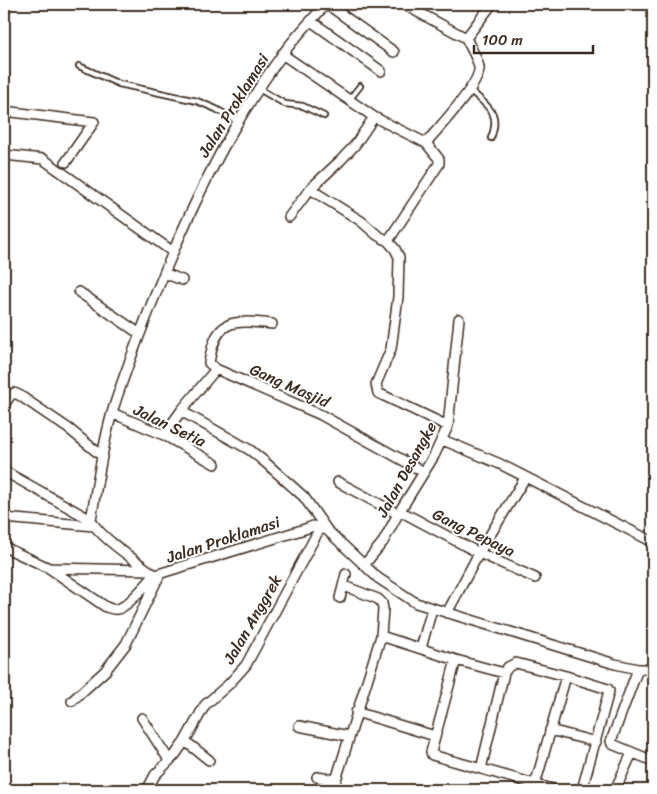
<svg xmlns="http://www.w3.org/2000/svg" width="657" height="794" viewBox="0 0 657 794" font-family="Sriracha,sans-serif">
  <rect width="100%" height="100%" fill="#fff"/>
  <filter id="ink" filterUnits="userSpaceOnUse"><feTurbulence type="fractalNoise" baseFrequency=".02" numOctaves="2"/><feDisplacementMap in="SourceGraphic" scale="10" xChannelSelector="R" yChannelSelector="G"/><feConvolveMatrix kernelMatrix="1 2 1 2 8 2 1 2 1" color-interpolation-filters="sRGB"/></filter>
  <g filter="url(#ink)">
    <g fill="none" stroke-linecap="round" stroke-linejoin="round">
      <g stroke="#3b2a1e" stroke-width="8">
        <path id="service" d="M79,66L119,84L197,101L216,109L237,121
          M259,89L285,104L303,106L324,116
          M470,90C488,107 501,112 491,138
          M349,100L360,86"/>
      </g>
      <g stroke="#3b2a1e" stroke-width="12">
        <path id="minor" d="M326,4C311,21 295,37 282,55C226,131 187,215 152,303C138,339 123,376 112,413C102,448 97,485 91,520C99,537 139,563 155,575L308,528L313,526L327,530L378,578L416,603L615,664L638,669H653
          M327,4L394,52
          M403,4L466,38
          M311,21L381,71
          M282,54L374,117L426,143C437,129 482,83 479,67C477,57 470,47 466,38L492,4
          M4,111L94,122L66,162
          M4,155L43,159L173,252
          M310,189L361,221L377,235L388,241L395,249L399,257L398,297L391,349L376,384L378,393L448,426
          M289,217L310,189L340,161L355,145L374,117
          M388,241L439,164V159L426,143
          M164,273L182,280
          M79,292L140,334
          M216,369L209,363C216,318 232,320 272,324
          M4,405L10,396L14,393L19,395L69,429L102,456
          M181,411L250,450L266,463L304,497L327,530
          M112,413L164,435L215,464
          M164,435L181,411L216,369L321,415L424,472
          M443,440L500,464L653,542
          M4,471L91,520
          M338,482L398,514
          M400,511L479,553L535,578
          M4,518L94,526
          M4,547L49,568L148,570
          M364,565L383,542L398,514L434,456L448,426L459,319
          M49,568L106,607C109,608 114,610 117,609C127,608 147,583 155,575
          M340,598L346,574
          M447,613L479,553L525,478
          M381,636L456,660L504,673
          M421,648L432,609
          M456,660L431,752L432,755L556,790
          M638,669L611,741L612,744L653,761
          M72,701L105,671L126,644L160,574
          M356,712L435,736
          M142,718L169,760
          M299,726L349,736
          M550,730L596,742
          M185,741L209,760
          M481,769L504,673L508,667L516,663L566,676L608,689L609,691L583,786L579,790
          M317,777L336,780L381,636L383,609L382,603L378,599L344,586
          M535,785L566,676
          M147,790L155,775L175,755L185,741L205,705L229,684L246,665L320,528
          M615,790L632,753"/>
      </g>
      <use href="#service" stroke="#fff" stroke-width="4.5"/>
      <use href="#minor" stroke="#fff" stroke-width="9"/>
    </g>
  </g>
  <g text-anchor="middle" stroke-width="4" stroke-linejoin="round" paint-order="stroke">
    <g font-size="16" fill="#3b2a1e" stroke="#fff">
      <text transform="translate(233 105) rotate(-58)" y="6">Jalan Proklamasi</text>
      <text transform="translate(290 385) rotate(24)" y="6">Gang Masjid</text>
      <text transform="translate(170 425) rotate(26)" y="6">Jalan Setia</text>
      <text transform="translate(406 469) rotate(-61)" y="6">Jalan Desangke</text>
      <text transform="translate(474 532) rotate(26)" y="6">Gang Pepaya</text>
      <text transform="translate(223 539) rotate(-18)" y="6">Jalan Proklamasi</text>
      <text transform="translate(252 619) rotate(-60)" y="6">Jalan Anggrek</text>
    </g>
  </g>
  <rect width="657" height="794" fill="none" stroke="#fff" stroke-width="20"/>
  <rect x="10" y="10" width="637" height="774" fill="none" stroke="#3b2a1e" stroke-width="2" filter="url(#ink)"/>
  <path d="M474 45v8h119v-8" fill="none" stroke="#3b2a1e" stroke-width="2.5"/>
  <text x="482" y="45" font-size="15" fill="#3b2a1e" stroke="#ffffff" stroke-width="4" paint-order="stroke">100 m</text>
</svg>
